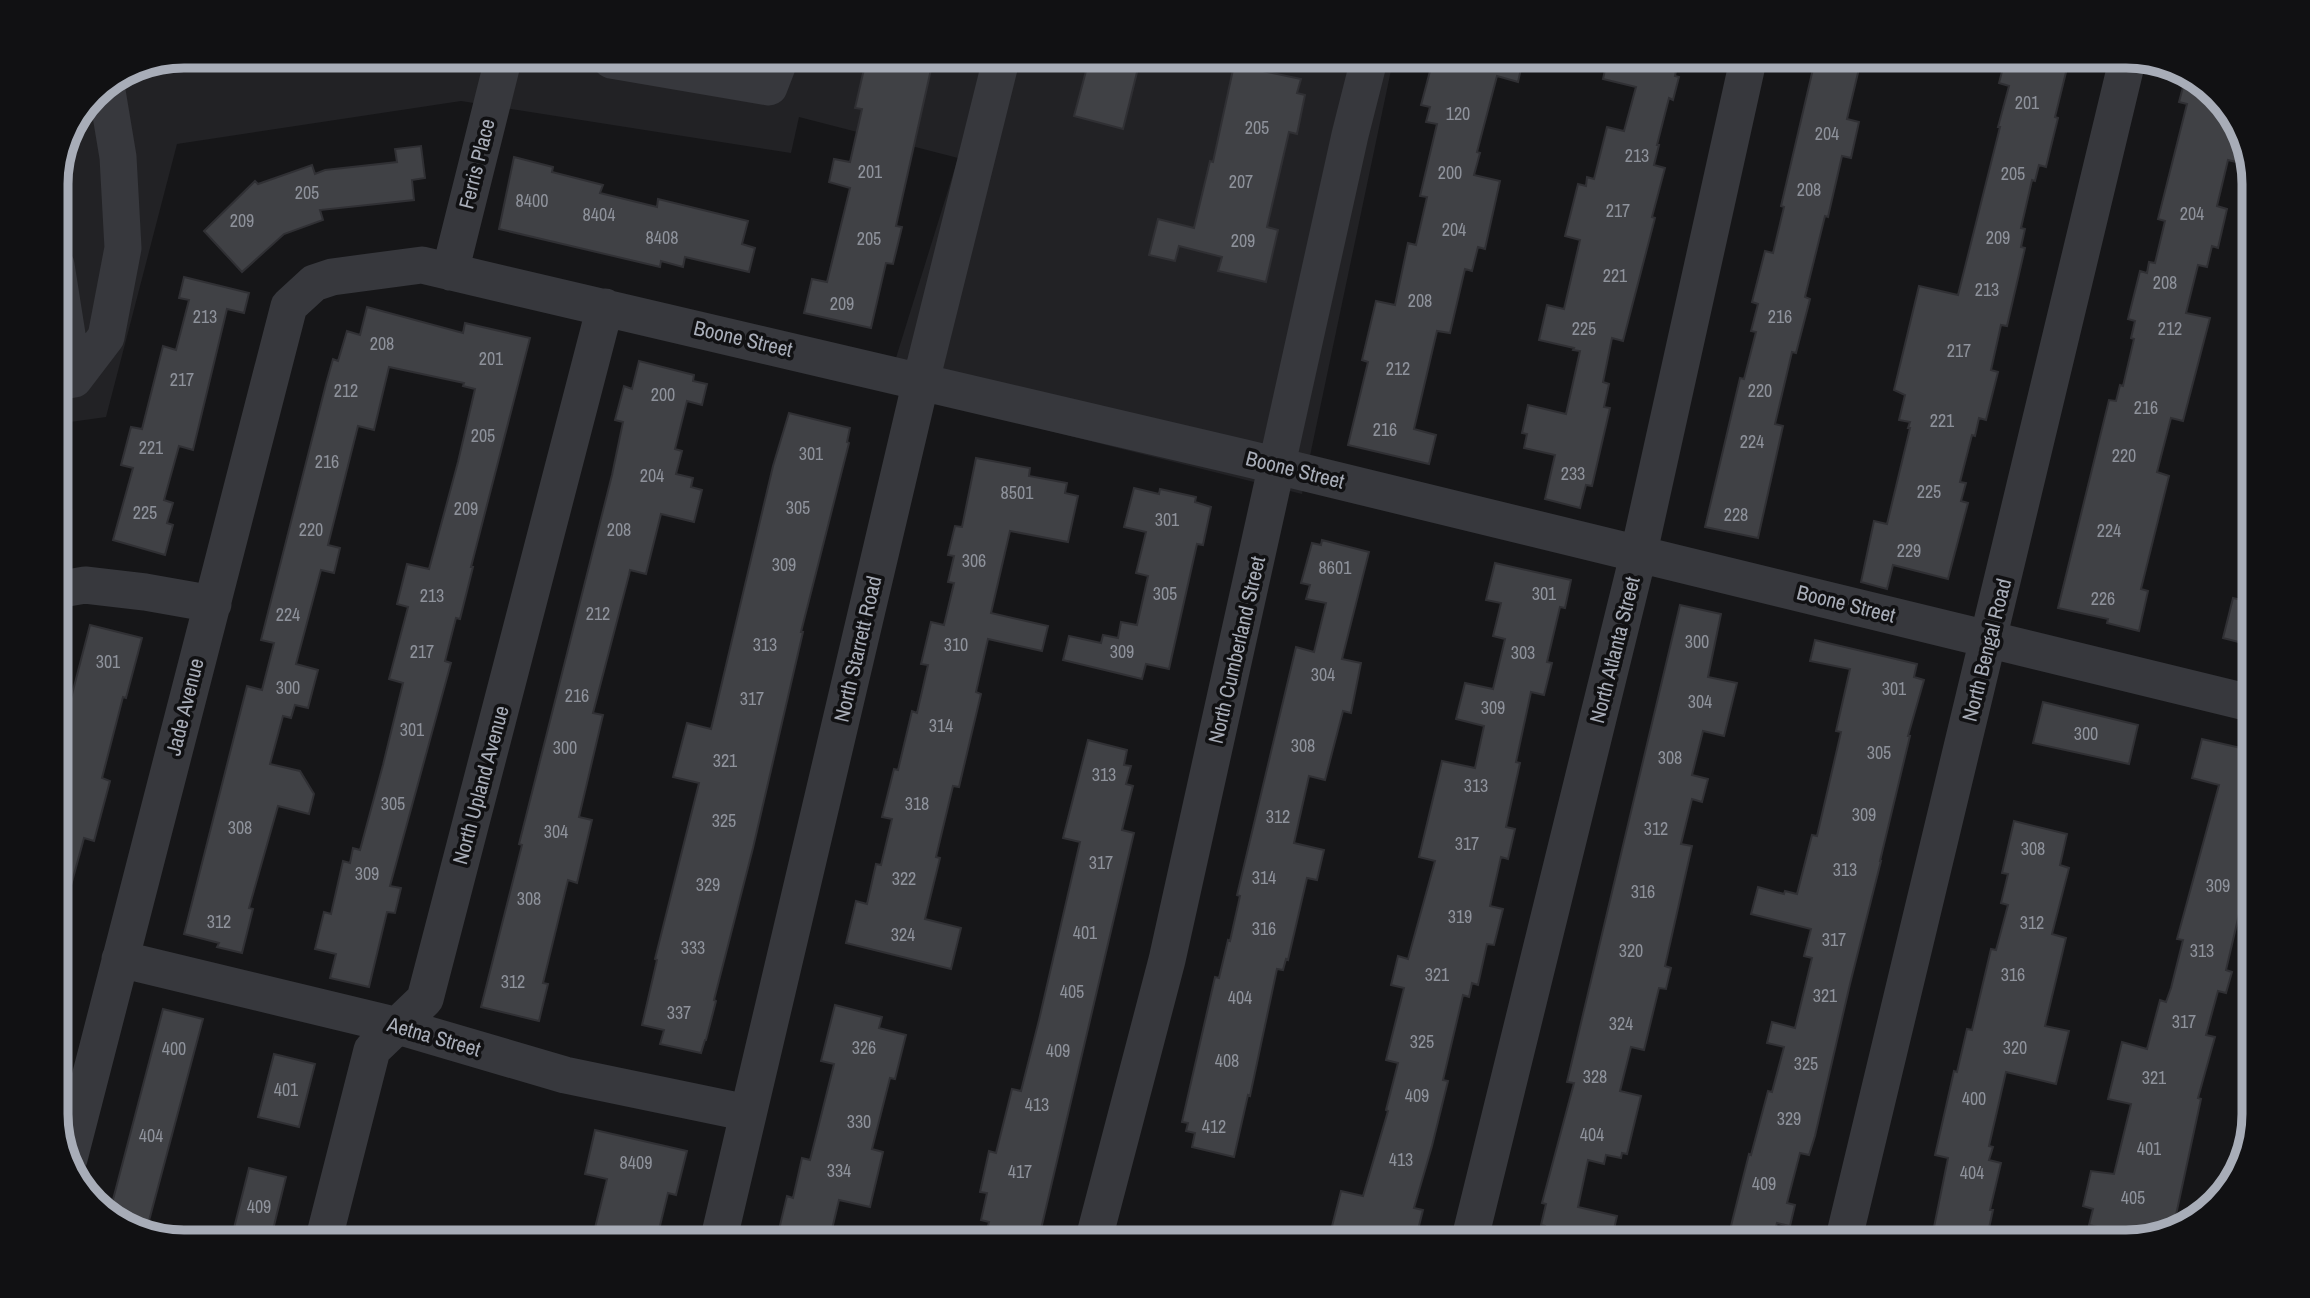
<svg xmlns="http://www.w3.org/2000/svg" width="2310" height="1298" viewBox="0 0 2310 1298" font-family="'Archivo Narrow',sans-serif">
  <rect width="100%" height="100%" fill="#161618"/>
  <path fill="#222225" d="M184,56H1394L1302,494L886,390L958,158L799,117L791,153L461,101L177,144L106,417L56,424V176L94,93L136,66Z"/>
  <path fill="#404145" stroke="#303034" stroke-width="2" d="M867,56H934L896,226L902,227L893,264L886,263L871,328L804,313L812,279L827,282L850,188L829,182L834,159L850,162L862,109L855,108Z
    M1090,56H1141L1123,129L1074,116Z
    M1434,56H1524L1518,82L1497,76L1477,152L1480,153L1474,175L1500,181L1485,249L1478,247L1472,271L1465,269L1450,333L1437,331L1414,429L1436,435L1429,464L1348,445L1368,362L1362,360L1376,301L1395,305L1408,243L1416,245L1427,197L1420,196L1437,124L1426,122L1430,107L1421,105Z
    M1608,56H1679L1675,76L1679,77L1673,100L1669,98L1657,145H1659L1654,165L1665,168L1652,217L1655,218L1623,341L1612,338L1603,382L1609,384L1604,407L1610,408L1592,486L1586,485L1580,508L1545,499L1555,455L1524,448L1527,434L1522,433L1528,405L1566,414L1580,351L1573,350L1574,348L1539,340L1547,305L1564,309L1580,240L1565,236L1578,184L1586,186L1587,177L1594,179L1607,127L1624,131L1636,87L1603,79Z
    M1816,56H1862L1847,119L1859,122L1851,158L1842,156L1828,217L1825,216L1805,297L1810,299L1796,353L1792,352L1775,424L1783,426L1758,538L1705,527L1740,378L1744,379L1756,332L1751,331L1758,304L1752,302L1765,251L1773,253L1784,207L1781,206Z
    M2006,56H2070L2055,117L2058,118L2046,167L2039,165L2035,181L2032,180L2021,228L2025,229L2021,247L2025,248L2007,326L2001,325L1991,370L1998,372L1986,420L1979,418L1975,436L1972,435L1960,482L1966,483L1961,501L1968,503L1948,579L1893,565L1887,589L1861,582L1874,521L1887,524L1910,428H1908L1910,422L1899,420L1905,395L1894,390L1919,286L1958,295L2000,127H1998L2009,86L1999,83Z
    M1234,65L1301,79L1297,93L1305,95L1297,134L1289,132L1267,227L1278,230L1266,282L1218,271L1222,257L1179,246L1175,261L1149,255L1158,219L1194,228L1210,161L1213,162Z
    M2187,72L2233,113L2244,147L2240,163L2228,160L2217,206L2227,209L2218,248L2212,246L2207,267L2198,265L2186,313L2210,318L2183,421L2171,418L2157,472L2169,476L2141,589L2148,591L2139,631L2107,623L2108,619L2058,608L2109,400L2116,401L2120,385L2123,386L2134,339L2131,338L2135,321L2128,319L2140,271L2147,273L2149,262L2155,263L2165,221L2158,219L2187,104L2179,102Z
    M421,146L425,178L412,180L414,200L320,210L323,220L284,234L242,272L204,231L255,181L258,184L312,165L315,174L325,170L397,162L395,149Z
    M514,157L553,167L552,172L603,185L600,193L657,207L658,199L748,221L742,244L755,248L749,272L685,257L683,267L661,261L660,267L499,229Z
    M184,277L249,293L244,313L227,309L193,450L179,446L164,500L173,503L167,523L173,525L165,555L113,540L133,468L121,465L131,427L142,429L163,346L176,350L189,300L179,298Z
    M367,307L463,333L465,323L530,338L471,567H473L460,619L456,618L445,661L451,663L390,886L401,888L395,913L387,912L369,987L330,978L336,954L315,949L324,912L331,914L343,861L350,863L353,848L360,850L383,765L403,683L389,679L408,607L397,604L407,564L429,569L458,462L475,389L463,386L464,383L389,367L374,430L358,426L328,545L340,548L334,573L321,570L296,664L318,670L308,708L295,705L291,718L283,716L270,764L300,771L314,794L309,814L278,806L249,908L253,909L242,953L217,947L219,943L184,934L247,686L262,690L274,643L261,640L326,384L333,359L338,361L347,331L360,335Z
    M639,361L694,375L693,381L707,384L702,405L687,401L675,449L682,451L676,474L693,478L691,487L702,490L694,522L661,514L646,574L630,570L629,575L593,713L603,715L579,817L592,820L577,883L568,880L543,983L548,984L539,1021L481,1007L522,845L519,844L612,475L623,422L615,420L624,386L632,389Z
    M789,413L850,428L847,442L849,443L801,632H803L753,848L714,1000L716,1001L706,1040H705L701,1053L660,1044L664,1030L642,1025L657,960L655,959L699,783L673,777L687,723L711,729L773,466Z
    M976,458L1030,468L1029,476L1067,483L1065,493L1078,496L1068,542L1010,531L991,613L1048,626L1042,651L988,639L976,692L981,694L959,787L953,786L936,857L940,858L925,919L961,928L951,969L846,943L856,901L867,904L876,864L881,865L892,819L882,817L894,769L898,770L912,711L917,713L928,665L921,664L931,622L944,625L954,583L948,582L954,556L948,555L955,526L962,527Z
    M1134,488L1159,494L1160,489L1196,497L1195,502L1211,507L1203,545L1197,544L1169,669L1146,664L1142,679L1063,660L1069,636L1101,643L1103,635L1118,638L1121,622L1137,625L1148,576L1136,573L1146,532L1124,527Z
    M1322,540L1369,552L1342,659L1361,663L1351,713L1343,711L1325,780L1309,776L1294,843L1324,850L1317,880L1307,878L1288,960L1286,959L1283,970L1277,969L1250,1096L1248,1095L1234,1157L1192,1147L1195,1133L1186,1131L1188,1123L1182,1122L1215,977L1219,978L1228,940L1230,941L1240,896L1237,895L1296,647L1314,652L1326,603L1306,599L1310,585L1301,583L1312,543L1321,545Z
    M1495,563L1571,580L1565,608L1560,607L1547,662L1552,663L1544,695L1531,692L1516,762L1520,763L1506,827L1515,829L1508,859L1501,857L1490,906L1503,909L1494,945L1487,944L1478,985L1472,983L1469,997L1463,995L1443,1080L1448,1081L1432,1146L1414,1208L1423,1210L1415,1242H1328L1341,1191L1363,1196L1388,1111L1386,1110L1398,1063L1386,1060L1404,988L1391,985L1398,956L1408,959L1435,861L1419,857L1442,761L1475,768L1484,726L1456,719L1465,683L1493,689L1505,639L1493,636L1501,603L1486,600Z
    M2233,598L2254,603V646L2223,638Z
    M1680,605L1721,614L1708,677L1737,683L1724,736L1703,731L1692,775L1708,779L1702,802L1692,799L1681,844L1692,846L1665,966L1671,968L1666,989L1659,988L1644,1050L1631,1047L1620,1091L1641,1096L1627,1154L1622,1153L1621,1158L1606,1155L1604,1164L1588,1160L1578,1207L1617,1216L1611,1242H1568L1542,1236L1545,1226L1541,1225L1546,1204L1542,1203L1574,1083L1567,1082Z
    M90,625L142,638L126,698L123,697L102,778L110,781L94,841L84,838L63,915L56,914V791L65,758L56,756V716L59,703L69,706Z
    M1815,640L1917,664L1914,677L1924,680L1908,736H1910L1880,861H1881L1850,984L1815,1136L1809,1155L1800,1153L1787,1203L1795,1205L1790,1226L1777,1223L1772,1242H1727L1749,1154L1751,1155L1768,1091L1772,1092L1784,1047L1767,1043L1772,1022L1795,1028L1812,958L1804,956L1811,929L1751,914L1758,887L1784,894L1785,891L1797,894L1812,835L1817,836L1841,732L1836,731L1850,669L1810,661Z
    M2043,702L2138,725L2129,764L2033,743Z
    M2202,739L2254,751V872L2246,907L2241,906L2226,970L2232,972L2226,993L2218,991L2206,1035L2215,1037L2198,1098L2201,1099L2173,1229L2142,1238L2089,1225L2093,1209L2083,1206L2091,1171L2114,1174L2131,1104L2108,1099L2122,1042L2147,1049L2160,1000L2166,1002L2171,988L2183,940L2177,939L2219,785L2192,778Z
    M1088,740L1127,750L1124,765L1131,766L1126,784L1133,786L1122,830L1134,833L1038,1242H984L989,1222L981,1220L987,1193L980,1192L989,1151L996,1153L1012,1089L1021,1091L1039,1020L1080,842L1063,838Z
    M2014,821L2067,834L2060,865L2069,868L2052,934L2066,938L2045,1026L2069,1031L2056,1084L2006,1072L1989,1146L1993,1147L1989,1160L2001,1163L1990,1210H1993L1986,1242H1931L1948,1158L1935,1155L1954,1071L1957,1072L1967,1029L1972,1030L1991,949L1996,950L2008,905L2001,903L2008,874L2002,873Z
    M835,1005L882,1017L879,1028L906,1035L895,1079L890,1078L872,1149L883,1152L870,1207L839,1200L829,1242H776L787,1196L793,1198L802,1158L810,1160L834,1064L821,1061Z
    M163,1009L203,1019L146,1232L121,1225L109,1215Z
    M274,1054L315,1064L299,1127L258,1117Z
    M595,1130L687,1151L676,1195L668,1193L656,1242H613L614,1237L594,1232L607,1179L585,1174Z
    M249,1168L286,1177L270,1242H255L232,1236Z"/>
  <g fill="none" stroke-linecap="round" stroke-linejoin="round">
    <path stroke="#37383d" stroke-width="37" d="M612,56L611,60L769,87L781,56
      M56,265L74,379
      M450,272L504,56
      M56,382L74,379L106,337L123,248L118,157L106,85
      M56,590L85,585L145,592L213,604
      M120,959L398,1026L565,1075L748,1113
      M69,1159L289,306L314,283L332,277L422,265L1245,458L2254,704
      M323,1242L372,1050L425,999L605,307
      M718,1242L921,381L1002,56
      M1093,1242L1167,960L1350,135L1370,56
      M1469,1242L1639,552L1749,56
      M1843,1242L2128,57"/>
  </g>
  <g text-anchor="middle" stroke-width="7" stroke-linejoin="round" paint-order="stroke">
    <g font-size="18" fill="#8e929b">
      <text x="2027" y="109">201</text>
      <text x="1458" y="120">120</text>
      <text x="1257" y="134">205</text>
      <text x="1827" y="140">204</text>
      <text x="1637" y="162">213</text>
      <text x="870" y="178">201</text>
      <text x="1450" y="179">200</text>
      <text x="2013" y="180">205</text>
      <text x="1241" y="188">207</text>
      <text x="1809" y="196">208</text>
      <text x="307" y="199">205</text>
      <text x="532" y="207">8400</text>
      <text x="1618" y="217">217</text>
      <text x="2192" y="220">204</text>
      <text x="599" y="221">8404</text>
      <text x="242" y="227">209</text>
      <text x="1454" y="236">204</text>
      <text x="662" y="244">8408</text>
      <text x="1998" y="244">209</text>
      <text x="869" y="245">205</text>
      <text x="1243" y="247">209</text>
      <text x="1615" y="282">221</text>
      <text x="2165" y="289">208</text>
      <text x="1987" y="296">213</text>
      <text x="1420" y="307">208</text>
      <text x="842" y="310">209</text>
      <text x="205" y="323">213</text>
      <text x="1780" y="323">216</text>
      <text x="1584" y="335">225</text>
      <text x="2170" y="335">212</text>
      <text x="382" y="350">208</text>
      <text x="1959" y="357">217</text>
      <text x="491" y="365">201</text>
      <text x="1398" y="375">212</text>
      <text x="182" y="386">217</text>
      <text x="346" y="397">212</text>
      <text x="1760" y="397">220</text>
      <text x="663" y="401">200</text>
      <text x="2146" y="414">216</text>
      <text x="1942" y="427">221</text>
      <text x="1385" y="436">216</text>
      <text x="483" y="442">205</text>
      <text x="1752" y="448">224</text>
      <text x="151" y="454">221</text>
      <text x="811" y="460">301</text>
      <text x="2124" y="462">220</text>
      <text x="327" y="468">216</text>
      <text x="1573" y="480">233</text>
      <text x="652" y="482">204</text>
      <text x="1929" y="498">225</text>
      <text x="1017" y="499">8501</text>
      <text x="798" y="514">305</text>
      <text x="466" y="515">209</text>
      <text x="145" y="519">225</text>
      <text x="1736" y="521">228</text>
      <text x="1167" y="526">301</text>
      <text x="311" y="536">220</text>
      <text x="619" y="536">208</text>
      <text x="2109" y="537">224</text>
      <text x="1909" y="557">229</text>
      <text x="974" y="567">306</text>
      <text x="784" y="571">309</text>
      <text x="1335" y="574">8601</text>
      <text x="1165" y="600">305</text>
      <text x="1544" y="600">301</text>
      <text x="432" y="602">213</text>
      <text x="2103" y="605">226</text>
      <text x="598" y="620">212</text>
      <text x="288" y="621">224</text>
      <text x="1697" y="648">300</text>
      <text x="765" y="651">313</text>
      <text x="956" y="651">310</text>
      <text x="422" y="658">217</text>
      <text x="1122" y="658">309</text>
      <text x="1523" y="659">303</text>
      <text x="108" y="668">301</text>
      <text x="1323" y="681">304</text>
      <text x="288" y="694">300</text>
      <text x="1894" y="695">301</text>
      <text x="577" y="702">216</text>
      <text x="752" y="705">317</text>
      <text x="1700" y="708">304</text>
      <text x="1493" y="714">309</text>
      <text x="941" y="732">314</text>
      <text x="412" y="736">301</text>
      <text x="2086" y="740">300</text>
      <text x="1303" y="752">308</text>
      <text x="565" y="754">300</text>
      <text x="1879" y="759">305</text>
      <text x="1670" y="764">308</text>
      <text x="725" y="767">321</text>
      <text x="1104" y="781">313</text>
      <text x="1476" y="792">313</text>
      <text x="393" y="810">305</text>
      <text x="917" y="810">318</text>
      <text x="1864" y="821">309</text>
      <text x="1278" y="823">312</text>
      <text x="724" y="827">325</text>
      <text x="240" y="834">308</text>
      <text x="1656" y="835">312</text>
      <text x="556" y="838">304</text>
      <text x="1467" y="850">317</text>
      <text x="2033" y="855">308</text>
      <text x="1101" y="869">317</text>
      <text x="1845" y="876">313</text>
      <text x="367" y="880">309</text>
      <text x="1264" y="884">314</text>
      <text x="904" y="885">322</text>
      <text x="708" y="891">329</text>
      <text x="2218" y="892">309</text>
      <text x="1643" y="898">316</text>
      <text x="529" y="905">308</text>
      <text x="1460" y="923">319</text>
      <text x="219" y="928">312</text>
      <text x="2032" y="929">312</text>
      <text x="1264" y="935">316</text>
      <text x="1085" y="939">401</text>
      <text x="903" y="941">324</text>
      <text x="1834" y="946">317</text>
      <text x="693" y="954">333</text>
      <text x="1631" y="957">320</text>
      <text x="2202" y="957">313</text>
      <text x="1437" y="981">321</text>
      <text x="2013" y="981">316</text>
      <text x="513" y="988">312</text>
      <text x="1072" y="998">405</text>
      <text x="1825" y="1002">321</text>
      <text x="1240" y="1004">404</text>
      <text x="679" y="1019">337</text>
      <text x="2184" y="1028">317</text>
      <text x="1621" y="1030">324</text>
      <text x="1422" y="1048">325</text>
      <text x="864" y="1054">326</text>
      <text x="2015" y="1054">320</text>
      <text x="174" y="1055">400</text>
      <text x="1058" y="1057">409</text>
      <text x="1227" y="1067">408</text>
      <text x="1806" y="1070">325</text>
      <text x="1595" y="1083">328</text>
      <text x="2154" y="1084">321</text>
      <text x="286" y="1096">401</text>
      <text x="1417" y="1102">409</text>
      <text x="1974" y="1105">400</text>
      <text x="1037" y="1111">413</text>
      <text x="1789" y="1125">329</text>
      <text x="859" y="1128">330</text>
      <text x="1214" y="1133">412</text>
      <text x="1592" y="1141">404</text>
      <text x="151" y="1142">404</text>
      <text x="2149" y="1155">401</text>
      <text x="1401" y="1166">413</text>
      <text x="636" y="1169">8409</text>
      <text x="839" y="1177">334</text>
      <text x="1020" y="1178">417</text>
      <text x="1972" y="1179">404</text>
      <text x="1764" y="1190">409</text>
      <text x="2133" y="1204">405</text>
      <text x="259" y="1213">409</text>
    </g>
    <g font-size="21" fill="#a8adb8" stroke="#111113">
      <text transform="translate(477 164) rotate(-76)" y="7">Ferris Place</text>
      <text transform="translate(743 339) rotate(13)" y="7">Boone Street</text>
      <text transform="translate(1295 470) rotate(14)" y="7">Boone Street</text>
      <text transform="translate(1846 604) rotate(14)" y="7">Boone Street</text>
      <text transform="translate(858 649) rotate(-77)" y="7">North Starrett Road</text>
      <text transform="translate(1237 650) rotate(-77)" y="7">North Cumberland Street</text>
      <text transform="translate(1615 650) rotate(-76)" y="7">North Atlanta Street</text>
      <text transform="translate(1987 650) rotate(-76)" y="7">North Bengal Road</text>
      <text transform="translate(185 707) rotate(-76)" y="7">Jade Avenue</text>
      <text transform="translate(481 785) rotate(-75)" y="7">North Upland Avenue</text>
      <text transform="translate(434 1037) rotate(16)" y="7">Aetna Street</text>
    </g>
  </g>
  <path d="M0 0H2310V1298H0ZM184 68H2126A116 116 0 0 1 2242 184V1114A116 116 0 0 1 2126 1230H184A116 116 0 0 1 68 1114V184A116 116 0 0 1 184 68Z" fill="#111113" fill-rule="evenodd"/>
  <path fill="none" stroke="#a8adb8" stroke-width="9" d="M184 68H2126A116 116 0 0 1 2242 184V1114A116 116 0 0 1 2126 1230H184A116 116 0 0 1 68 1114V184A116 116 0 0 1 184 68Z"/>
</svg>
